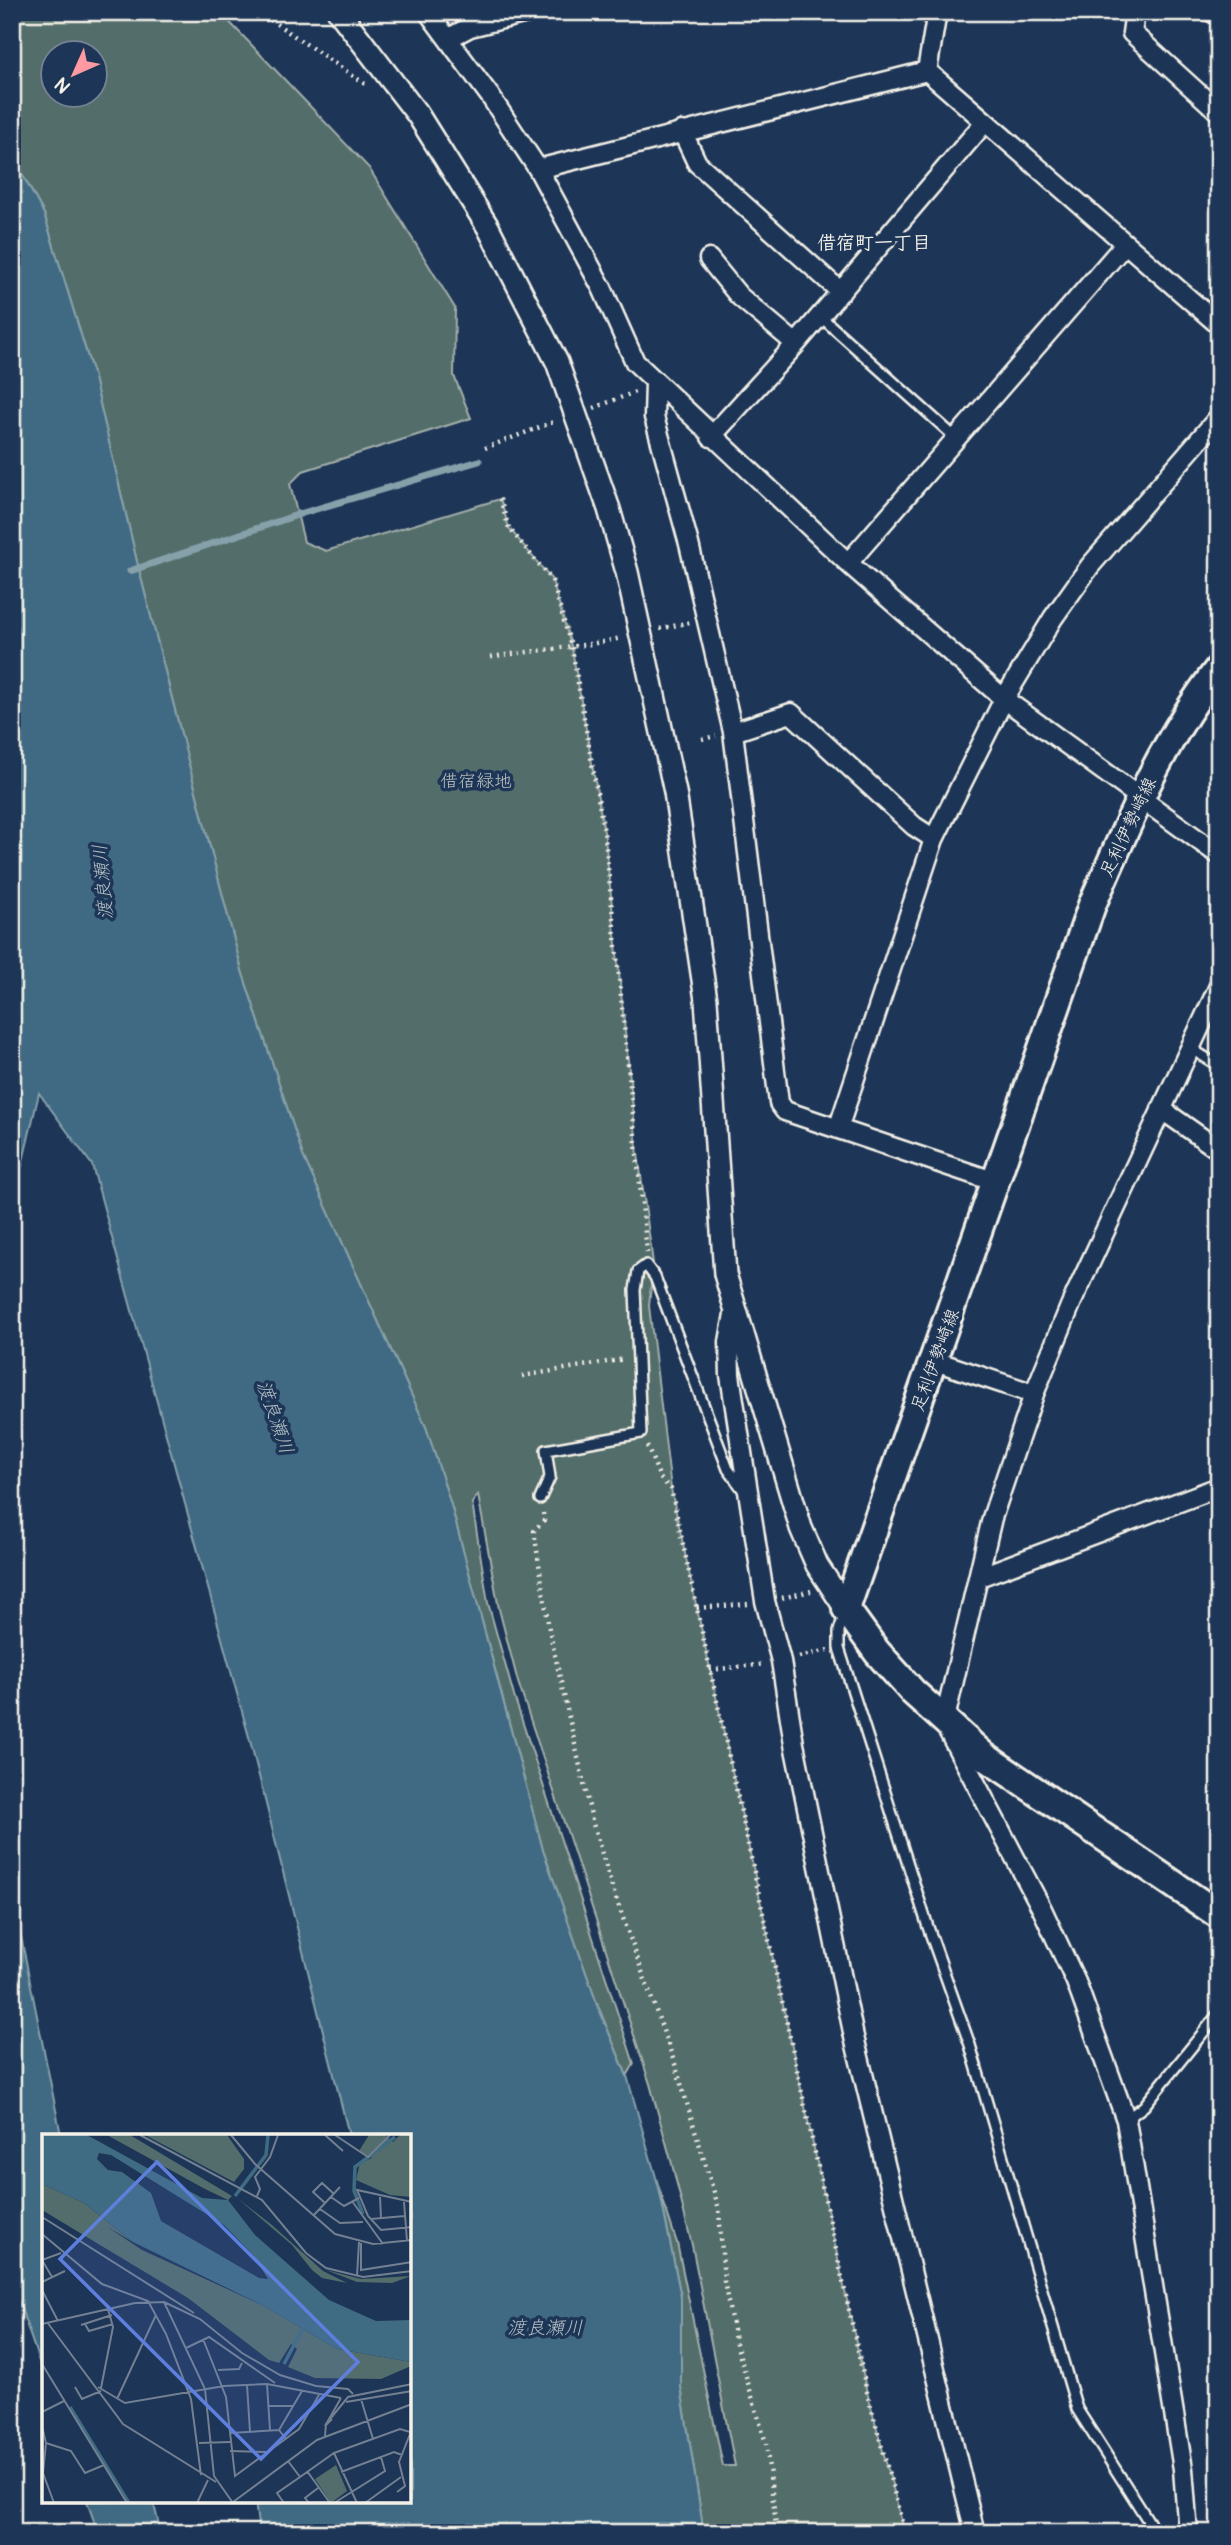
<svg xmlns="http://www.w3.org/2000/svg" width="1231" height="2545" viewBox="0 0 1231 2545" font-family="Pangolin,'Klee One',sans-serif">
  <rect width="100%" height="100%" fill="#1d3557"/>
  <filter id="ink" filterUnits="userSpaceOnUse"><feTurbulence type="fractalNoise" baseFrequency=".0143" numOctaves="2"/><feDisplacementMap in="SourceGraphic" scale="14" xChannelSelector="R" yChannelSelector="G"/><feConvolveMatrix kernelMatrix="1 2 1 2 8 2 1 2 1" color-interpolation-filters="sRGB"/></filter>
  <g filter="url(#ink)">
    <path fill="#526d6b" stroke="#a3afaa" stroke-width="2" fill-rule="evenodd" d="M12,12H220L369,168L455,308L454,376L471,418L303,471L290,484L304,542L326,551L500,499L509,528L552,580L572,649L605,838L637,1147L653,1263L649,1306L671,1489L866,2388L905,2533H704L681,2387V2297L659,2188L677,2243L723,2466H735L692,2245L672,2164L650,2084L518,1682L499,1609L478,1495L472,1503L488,1603L514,1696L626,2039L634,2064L627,2076L597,2004L543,1850L451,1505L426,1427L303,1156L242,971L139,570L93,374L44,214L12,156ZM52,52H94V94H52Z"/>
    <path fill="#3f6b83" stroke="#87a1ab" stroke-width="2" d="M12,156L44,214L93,374L139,570L242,971L303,1156L426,1427L451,1505L543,1850L597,2004L627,2076L659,2188L681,2297V2387L704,2533H259L255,2501H410V2136L349,2135L252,1748L92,1165L39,1093L12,1208Z
      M12,1892L61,2135L44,2136V2376L12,2282Z
      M87,2501H153L161,2533H98Z"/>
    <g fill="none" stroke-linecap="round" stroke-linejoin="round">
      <path stroke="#87a1ab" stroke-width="7" d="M130,571L306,512L479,461"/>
      <g stroke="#f4f1e8" stroke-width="14">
        <path id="service" d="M820,316L957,439
          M1190,1048L1219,1066
          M540,1499L550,1477L546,1450L641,1433L635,1290L638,1271L646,1265L655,1277L728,1469L744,1491
          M844,1615L839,1631V1648L928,1927L970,2045L1077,2409L1156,2533
          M1126,2120L1144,2106L1219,2013"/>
      </g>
      <g stroke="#f4f1e8" stroke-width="23">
        <path id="minor" d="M428,12L490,96L538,169L602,288L635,362L848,563L1004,699L1219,855
          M937,12L927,71L1219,325
          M1135,12L1132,33L1219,112
          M1211,12L1219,13
          M449,38L470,27L531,12
          M682,131L697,163L841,292
          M538,169L927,71
          M709,259L739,296L796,344
          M655,383L654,417L689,544L733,732L779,1103L785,1111L996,1182
          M711,437L796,344L985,122
          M848,563L1125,244
          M733,732L791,713L914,826L934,839
          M1161,1109L1219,1150
          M838,1129L934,839L1004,699L1053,618L1090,566L1219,417
          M734,1314L729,1342L730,1375L765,1601L781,1661L794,1744L854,2037L975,2533
          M935,1361L1034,1394
          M979,1577L1219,1487
          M1188,2533L1183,2469L1126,2120L1076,1982L1042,1909L944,1723L992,1518L1034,1394L1071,1304L1219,986"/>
      </g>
      <g stroke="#f4f1e8" stroke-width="26">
        <path id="tertiary" d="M339,12L418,115L488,227L557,362L609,509L627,572L675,792L706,1000L725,1274L801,1528L817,1565L846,1609"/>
      </g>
      <g stroke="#f4f1e8" stroke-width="32">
        <path id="primary" d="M1219,668C1163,739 1128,823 1092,905L846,1609L877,1652L913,1692L984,1756L1219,1915"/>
      </g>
      <path stroke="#f4f1e8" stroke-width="4.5" stroke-dasharray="2 5" stroke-linecap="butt" d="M259,12L368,86
        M594,408L635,392
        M485,448L556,421
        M500,499L509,528L552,580L572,649L605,838L647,1253
        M660,629L690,622
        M491,657C535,650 578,648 621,638
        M702,739L716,736
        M522,1376L625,1359
        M647,1446L660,1478L671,1489L866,2388L905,2533
        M543,1513L544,1520L534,1531L549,1629L593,1824L612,1887L675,2064L719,2209L724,2281L735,2340L766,2443L777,2533
        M782,1598L811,1591
        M697,1608L748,1604
        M799,1657L828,1650
        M710,1670L765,1664"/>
      <use href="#service" stroke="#1d3557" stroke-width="9"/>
      <use href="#minor" stroke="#1d3557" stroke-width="18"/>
      <use href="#tertiary" stroke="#1d3557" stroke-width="21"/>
      <use href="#primary" stroke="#1d3557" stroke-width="26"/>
    </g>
  </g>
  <g text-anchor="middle" stroke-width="7" stroke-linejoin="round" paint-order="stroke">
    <g font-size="18" fill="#bbc3bc" stroke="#1d3557">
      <text x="476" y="787">借宿緑地</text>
    </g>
    <g font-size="18" fill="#f4f1e8" stroke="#1d3557">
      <text transform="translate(1128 827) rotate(-65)" y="6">足利伊勢崎線</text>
      <text transform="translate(935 1360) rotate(-70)" y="6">足利伊勢崎線</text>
    </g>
    <g font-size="19" font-weight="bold" fill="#f4f1e8" stroke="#1d3557">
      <text x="874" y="249">借宿町一丁目</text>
    </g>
    <g font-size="19" font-style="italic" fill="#b5c2c5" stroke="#1d3557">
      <text transform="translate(102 882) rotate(-95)" y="7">渡良瀬川</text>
      <text transform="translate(276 1417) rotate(71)" y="7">渡良瀬川</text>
      <text x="545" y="2334">渡良瀬川</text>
    </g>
  </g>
  <g transform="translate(42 2134)">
    <rect width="369" height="369" fill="#1d3557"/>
    <path d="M65,1H88L190,62L186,66L163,55ZM103,1H185L202,25V35L192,48ZM327,1H343L351,8L358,1H369V63L348,61L314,46L318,29L330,24L317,17ZM0,50L42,69L91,108L64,92L100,116L220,171L295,215L369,228V232L339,245L273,244L246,233L255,215L249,210L237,229L227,226L146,164L0,76ZM195,64L230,91L281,137L305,149L280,144L270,136L250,111ZM284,136L319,145L369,142L350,149L315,148ZM294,331L305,357L289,369L273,345Z" fill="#526d6b"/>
    <path d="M0,1H45L160,64L186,66L213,101L287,166L334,187L369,186V228L295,215L220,171L91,108L42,69L0,50ZM57,19L69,21L182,91L211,121L226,145L217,144L119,87L109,59L80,38L66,36L55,25Z" fill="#3f6b83" fill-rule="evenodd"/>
    <path fill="none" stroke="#3f6b83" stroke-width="3.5" d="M193,62L224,21L226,1M321,80L312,57L313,33L353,3M242,230L261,194M28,273L87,369"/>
    <path fill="none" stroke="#738091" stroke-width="2" d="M98,1L220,66L264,119L284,134L321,143L370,137M189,1L213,30L293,100L331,110L370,106M283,1L301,17M293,1L326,23L348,1M215,62L218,55L213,43L228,23L236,1M289,63L302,72L317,64M338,63L339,84M310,67L341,110M362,68L365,107M370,68L315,56L326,82L339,96L370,93M283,69L271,58L280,49L292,60M278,75L298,89L321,88M271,82L298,53M0,83L152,179M329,85L363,82M0,100L60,150L106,167L124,200L149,265L159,341M319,109V136L370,128M315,142L317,108M10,143L0,126L19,119M0,148L23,137M0,156L16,187M122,168L158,185L200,219L238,241L274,252L306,255L311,260M5,188L81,290L174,348M0,190L93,169L122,168L163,255L172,342L191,369M43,190L47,197L71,190M39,191L70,181M161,205L184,263L193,342L257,295L277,261M144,214L167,203L233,249M0,230L85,369M176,236L197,235L200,229M225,250L228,296M205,251L208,298M33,253L40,265L59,257M56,253L83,269L182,252L225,250L299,264M59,254L71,193L66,175M75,265L114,181M319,265L331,305M304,268L370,257M226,272H252M0,278L22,267M290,285L283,292L299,264M0,292L4,309L1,339L12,369M237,296L260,257M188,299L237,296L244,305M283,302L284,290L306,263L370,250M4,309L29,317L43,339L62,331M157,309L188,308M188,317L226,318M292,319L315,369M265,337L288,369M299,338L352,318L360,321M258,343L292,319L358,295L368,298M355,358L363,352L357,328L370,295M191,368L275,306L370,270M155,369L166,346M242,369L235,359L258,343L246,327M267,369L263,364L276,354M292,369L343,337L339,323M323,369L359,343"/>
    <path fill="#5e7fdd" fill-opacity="0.15" stroke="#5e7fdd" stroke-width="3.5" d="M115,28L316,228L219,325L18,125Z"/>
    <rect width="369" height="369" fill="none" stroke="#f4f1e8" stroke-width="3.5"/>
  </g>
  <rect width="1231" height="2545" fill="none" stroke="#1d3557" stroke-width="42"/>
  <rect x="21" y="21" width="1189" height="2503" fill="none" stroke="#f4f1e8" stroke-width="2.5" filter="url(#ink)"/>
  <g transform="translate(74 74) rotate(225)"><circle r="33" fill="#1d3557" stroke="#738091" stroke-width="2"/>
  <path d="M0-5L12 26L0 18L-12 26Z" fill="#ff9aa2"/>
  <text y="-10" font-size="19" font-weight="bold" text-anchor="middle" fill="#f4f1e8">N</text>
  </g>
</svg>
